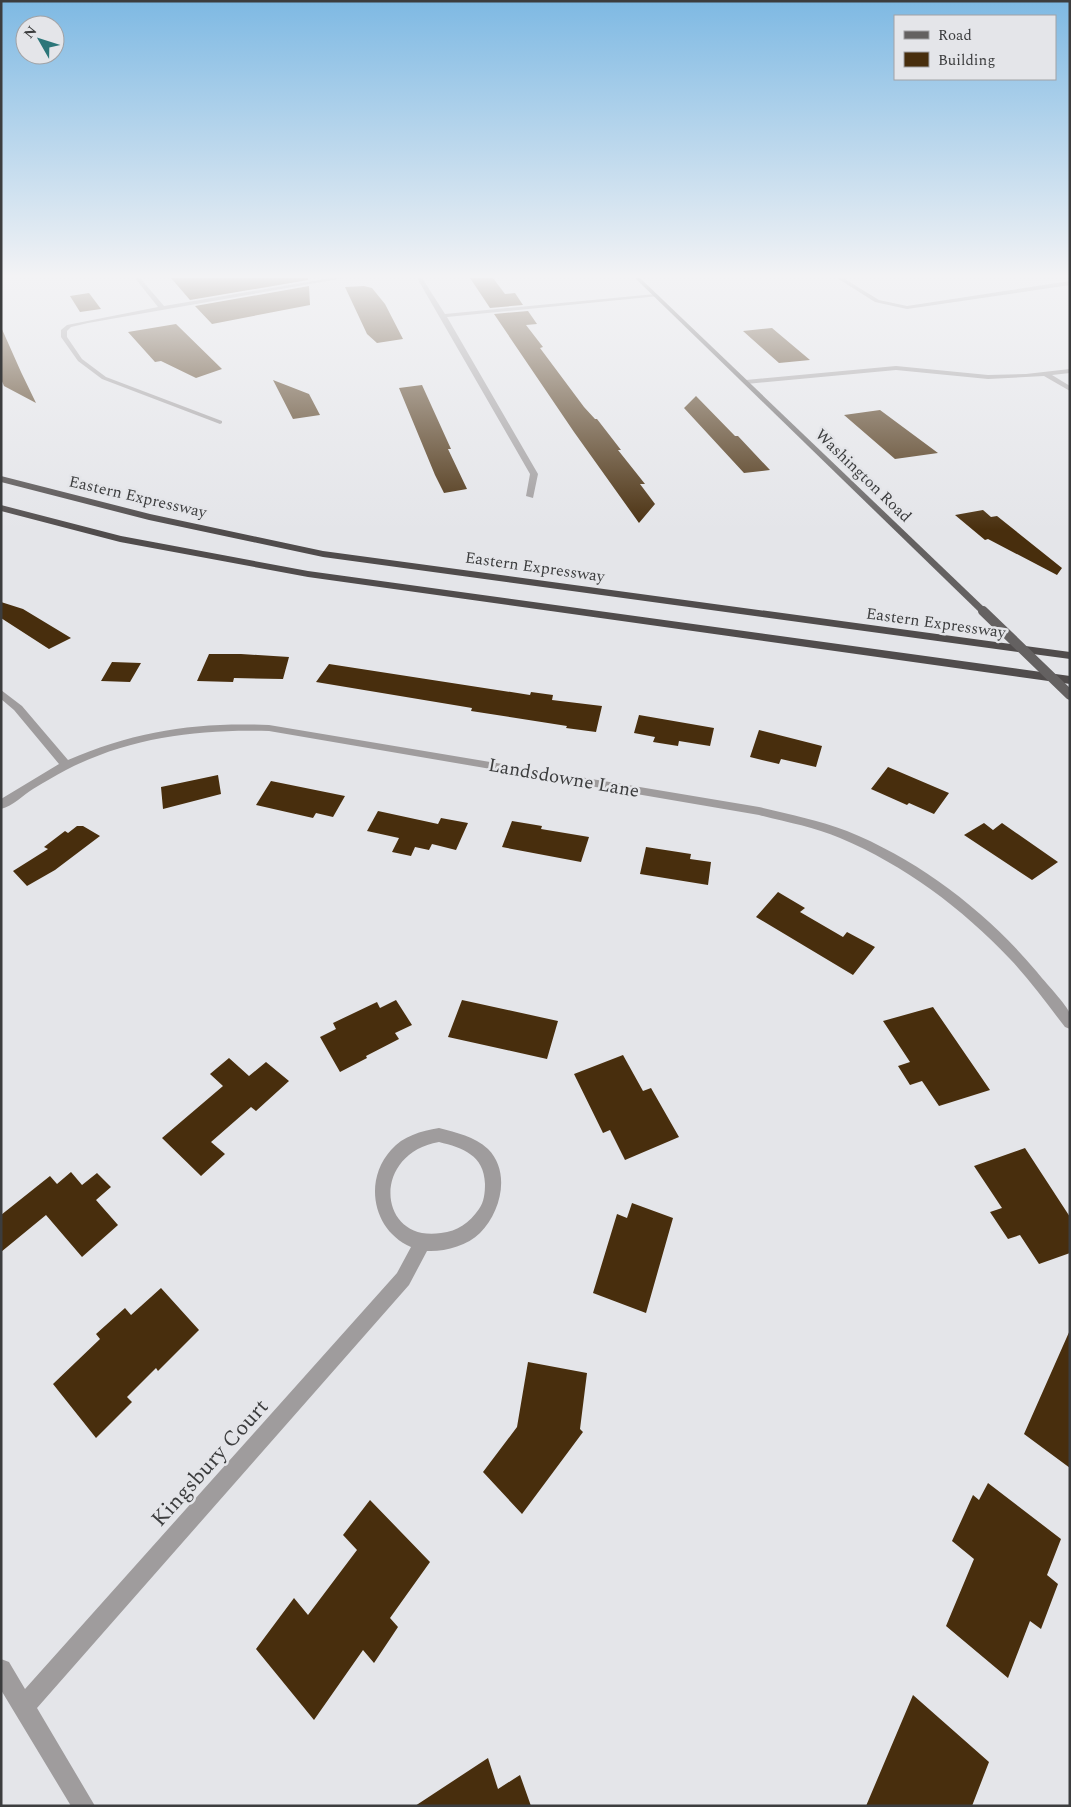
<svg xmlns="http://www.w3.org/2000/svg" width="1071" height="1807" viewBox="0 0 1071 1807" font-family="Spectral,serif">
  <rect width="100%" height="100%" fill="#e4e5e9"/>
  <path fill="#482e0d" d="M171,278H308V280L190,300Z
    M470,278H493L505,294L515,293L523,305L490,308Z
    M309,286L310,305L212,324L195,306Z
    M364,286L372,288L385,304L403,339L377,343L367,334L345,287Z
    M89,293L101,309L80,312L70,296Z
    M528,311L537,324L526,325L543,347L540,348L584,407L595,419H597L621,450H618L645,484H640L655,504L639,523L574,432L494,314Z
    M176,324L222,369L196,378L161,361L155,362L128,332Z
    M1,327L21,372L36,403L4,386L1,379Z
    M772,328L810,360L779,363L743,331Z
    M273,380L309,394L320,415L293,419Z
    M422,385L451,449H448L467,489L444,493L435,475L399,388Z
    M696,396L735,436H738L770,470L744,473L684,408Z
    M880,410L938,453L895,459L844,415Z
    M983,510L991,517L997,516L1062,568L1057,575L988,539L985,540L955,515Z
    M1,602L23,609L71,638L49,649L1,618Z
    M209,654H241L289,657L283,679L234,678L233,682L197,681Z
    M112,662L141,663L130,682L101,681Z
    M329,664L530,695L531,692L553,695L552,700L602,706L596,732L566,728L567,726L471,711L472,708L316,682Z
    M639,715L714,728L710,746L679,741L678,746L653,742L655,737L634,733Z
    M759,730L822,746L816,767L781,759L779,764L750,757Z
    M888,767L949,793L934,814L909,803L907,805L871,789Z
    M218,775L221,794L163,809L161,787Z
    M271,781L345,796L333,817L316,813L313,818L256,805Z
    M378,811L438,824L441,818L468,823L456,850L432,844L429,850L415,847L411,856L392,852L399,838L367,831Z
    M512,821L542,826L541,829L589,837L581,862L502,847Z
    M984,823L993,830L1002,823L1058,862L1032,880L964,835Z
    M77,826H83L100,836L55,870L27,886L13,871L48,849L44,847L65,831L68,833Z
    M646,847L691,854L690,859L711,862L708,885L640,874Z
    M778,892L805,908L800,912L843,937L847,932L875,947L853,975L756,917Z
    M396,1000L412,1025L395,1033L399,1039L366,1056L367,1058L340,1072L320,1037L336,1029L333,1023L377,1002L380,1008Z
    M462,1000L558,1021L547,1059L448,1037Z
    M933,1007L990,1090L939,1106L922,1081L910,1085L898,1066L910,1062L883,1021Z
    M623,1055L643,1091L651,1088L679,1137L625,1160L610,1130L603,1133L574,1074Z
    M229,1058L249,1076L266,1062L289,1081L256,1111L251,1107L211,1142L225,1154L201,1176L162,1138L223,1086L210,1074Z
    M1025,1148L1070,1217V1253L1039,1264L1020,1235L1008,1239L990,1212L1002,1208L974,1166Z
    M71,1172L82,1185L97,1173L111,1187L96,1200L118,1225L82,1257L46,1215L1,1252V1215L50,1176L57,1184Z
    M632,1203L673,1218L646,1313L593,1293L617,1214L627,1218Z
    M161,1288L199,1330L158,1371L156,1368L127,1397L132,1402L96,1438L53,1384L100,1339L96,1334L125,1308L131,1315Z
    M1070,1330V1468L1024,1434Z
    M528,1362L587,1373L580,1429L583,1432L522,1514L483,1472L517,1427Z
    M988,1483L1061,1539L1047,1575L1058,1584L1041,1629L1030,1621L1008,1678L946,1626L974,1559L952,1541L973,1495L979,1500Z
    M370,1500L430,1562L390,1618L398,1627L374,1663L363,1650L314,1720L256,1649L294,1598L308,1615L357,1550L343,1535Z
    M913,1695L989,1762L972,1806H866Z
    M488,1758L498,1789L520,1775L531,1806H415Z"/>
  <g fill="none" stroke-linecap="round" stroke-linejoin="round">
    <path fill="#9f9c9d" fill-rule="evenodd" d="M135,278H140L164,306L331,278H344L88,323L71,327L67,331V337L82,359L106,377L222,421V423L220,424L102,379L78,361L61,337V330L67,325L158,307Z
      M417,278H422L445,314L656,294L659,296L447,317L538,474L533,498L526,496L530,474Z
      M837,278H843L879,300L907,306L1070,281V285L907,309L875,302Z
      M896,366L988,375L1026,374L1070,369V373L1052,375L1070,386V391L1044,376L988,379L896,370L746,384L743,382L746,380Z
      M1,690L22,706L68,760C135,731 196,722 269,725L759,807C788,814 818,820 847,831C919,860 987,912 1037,972C1043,980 1068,1006 1070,1014C1071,1018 1070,1024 1070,1029L1065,1027C1047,1004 1030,980 1010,959C962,908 904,865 840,838C814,827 786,822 759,815L269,731C198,729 130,737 66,770C55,776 44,782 33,789C23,795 13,806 1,809V799L59,764L14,710L1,699Z
      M439,1128C457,1133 474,1136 488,1149C511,1172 501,1212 480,1233C467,1246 444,1252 427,1251L409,1285L37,1708L95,1806H71L1,1690V1659L9,1662L25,1689L397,1273L411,1247C373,1231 363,1181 391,1150C403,1136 421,1131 439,1128ZM439,1142C463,1148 484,1155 485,1184C485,1193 484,1202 479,1209C469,1223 458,1231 441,1233C378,1243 370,1154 439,1142Z"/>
    <path fill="#646161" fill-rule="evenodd" d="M635,278H640L986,609V613H980Z"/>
    <path fill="#504c4c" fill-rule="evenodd" d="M1,476L150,514L323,551L1070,652V659L323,557L149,520L1,482Z
      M1,505L121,536L308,571L1070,676V684L308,577L120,542L1,511Z"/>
    <path stroke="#646161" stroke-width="10" d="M983,611L1070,695"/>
  </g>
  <linearGradient id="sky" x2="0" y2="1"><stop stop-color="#7eb9e3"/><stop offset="0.52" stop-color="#f3f3f5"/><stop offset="1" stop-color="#f3f3f5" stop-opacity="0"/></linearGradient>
  <rect width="1071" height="531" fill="url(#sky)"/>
  <g text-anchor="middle" stroke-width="5" stroke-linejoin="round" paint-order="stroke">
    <g font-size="16" fill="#3c3d3e" stroke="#e4e5e9">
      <text transform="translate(864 475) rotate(44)" y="6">Washington Road</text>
      <text transform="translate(138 496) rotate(13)" y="6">Eastern Expressway</text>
      <text transform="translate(535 566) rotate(8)" y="6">Eastern Expressway</text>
      <text transform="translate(936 622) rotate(8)" y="6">Eastern Expressway</text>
    </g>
    <g font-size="19" fill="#3c3d3e" stroke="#e4e5e9">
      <text transform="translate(564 777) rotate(10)" y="7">Landsdowne Lane</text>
    </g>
    <g font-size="22" fill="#3c3d3e" stroke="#e4e5e9">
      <text transform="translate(209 1462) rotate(-48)" y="8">Kingsbury Court</text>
    </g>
  </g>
  <rect width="1071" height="1807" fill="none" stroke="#3c3d3e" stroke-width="5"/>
  <rect x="894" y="15" width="162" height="65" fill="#e4e5e9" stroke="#a1a2a5"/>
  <rect x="904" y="31" width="25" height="8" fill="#646161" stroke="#a1a2a5"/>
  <text x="938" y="40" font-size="15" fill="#3c3d3e">Road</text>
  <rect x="904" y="52" width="25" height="15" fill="#482e0d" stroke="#a1a2a5"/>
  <text x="938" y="65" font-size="15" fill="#3c3d3e">Building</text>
  <g transform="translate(40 40) rotate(309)"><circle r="24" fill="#e4e5e9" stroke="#a1a2a5"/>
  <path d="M0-4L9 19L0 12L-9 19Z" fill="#2c7679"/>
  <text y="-8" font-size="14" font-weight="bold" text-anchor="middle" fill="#3c3d3e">N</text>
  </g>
</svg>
